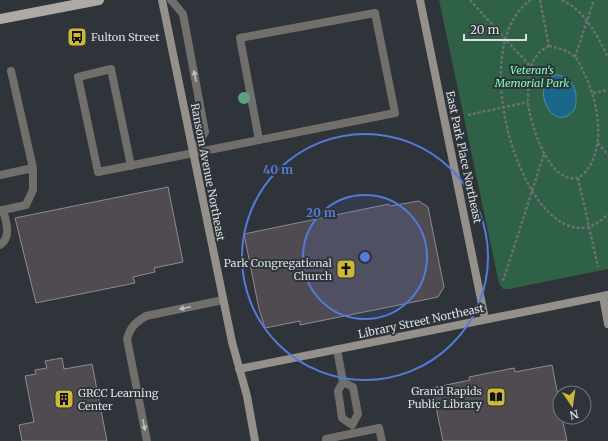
<svg xmlns="http://www.w3.org/2000/svg" width="608" height="441" viewBox="0 0 608 441" font-family="Merriweather,serif">
  <rect width="100%" height="100%" fill="#2e343a"/>
  <path fill="#2e6145" d="M439,0H608V269L509,289H503L499,283Z"/>
  <path fill="#1b668b" stroke="#558aa5" d="M555,75C570,75 577,87 576,100C576,106 575,111 570,114C551,130 530,86 555,75Z"/>
  <path fill="#4f4b51" stroke="#908a92" d="M168,187L183,262L154,268L155,272L133,277L135,283L36,303L15,218Z
    M419,201L428,207L444,287L438,297L300,325V321L265,328L259,309L244,234L389,204L390,206Z
    M62,358L64,369L92,364L107,441H22L19,425L34,422L25,376L36,374L35,370L47,368L45,361Z
    M552,365L560,406V417H562L567,441H443L432,388L470,380L469,377L514,368L515,372Z"/>
  <g fill="none" stroke-linecap="round" stroke-linejoin="round">
    <path stroke="#6a7075" stroke-width="2.5" stroke-dasharray="3 2" stroke-linecap="butt" d="M470,0L531,67
      M531,0C455,51 538,287 608,214
      M540,0L549,46
      M562,0C585,11 598,36 608,58
      M549,46C558,48 567,50 574,56C579,61 582,69 585,75C597,101 605,138 590,166C587,170 583,176 577,178C548,183 530,123 528,102C528,90 528,71 534,60C538,53 542,49 549,46Z
      M575,57L594,0
      M593,93L608,90
      M468,115L528,102
      M598,143L608,155
      M578,178L598,267
      M503,281L544,154"/>
    <path stroke="#716f6c" stroke-width="8" d="M171,0L183,14L205,132L193,153
      M131,166L111,69L78,77L98,172L395,113L375,13L240,38L259,140
      M0,175L33,168
      M0,210H3C6,221 12,237 0,245
      M3,210L26,205L33,190V168L11,71
      M337,349L343,382L338,391L342,418L352,425L358,414L353,387L343,382
      M147,441L127,339C130,327 136,322 146,316L223,300
      M326,441V439L379,428L382,441"/>
    <path stroke="#94918b" stroke-width="8" d="M162,0L232,342L247,396L255,441
      M420,0L485,319
      M603,296L608,324
      M239,369L608,295"/>
    <path stroke="#aeaaa3" stroke-width="10" d="M0,19L99,0"/>
  </g>
  <circle fill="#5ca17f" cx="244" cy="98" r="6"/>
  <defs><path id="oneway-solid" d="M-6-.8H1V-3.2L6.5 0L1 3.2V.8H-6Z"/></defs>
  <g fill="#bbbdbf">
    <use href="#oneway-solid" transform="translate(195 76) rotate(-101)"/>
    <use href="#oneway-solid" transform="translate(185 308) rotate(168)"/>
    <use href="#oneway-solid" transform="translate(144 425) rotate(79)"/>
  </g>
  <circle cx="365" cy="257" r="62" fill="#567adb" fill-opacity=".12"/>
  <g fill="none" stroke="#567adb" stroke-width="2">
    <circle cx="365" cy="257" r="62"/>
    <circle cx="365" cy="257" r="123"/>
  </g>
  <defs>
    <g id="bus-square" transform="scale(1)"><rect x="-9" y="-9" width="18" height="18" rx="4" fill="#cfb837" stroke="#2e343a"/><path d="M-5-6H5V4H4V6H2V4H-2V6H-4V4H-5ZM-3.5-4V0h7V-4ZM-3.5 1.2v1.5H-2V1.2ZM2 1.2v1.5H3.5V1.2Z" fill="#111"/></g>
    <g id="church-square" transform="scale(1)"><rect x="-9" y="-9" width="18" height="18" rx="4" fill="#cfb837" stroke="#2e343a"/><path d="M-1.2-6h2.4v3.5h3.3v2.4h-3.3V6h-2.4V-.1h-3.3v-2.4h3.3Z" fill="#111"/></g>
    <g id="library-square" transform="scale(1)"><rect x="-9" y="-9" width="18" height="18" rx="4" fill="#cfb837" stroke="#2e343a"/><path d="M-6-4Q-3-5.5-.7-3.5V5Q-3 3-6 4ZM6-4Q3-5.5 .7-3.5V5Q3 3 6 4Z" fill="#111"/></g>
    <g id="building-square" transform="scale(1)"><rect x="-9" y="-9" width="18" height="18" rx="4" fill="#cfb837" stroke="#2e343a"/><path d="M-4-6H4V6H1V3H-1V6H-4ZM-2.5-4.3h1.7v1.8h-1.7ZM.8-4.3h1.7v1.8H.8ZM-2.5-1h1.7V.8h-1.7ZM.8-1h1.7V.8H.8Z" fill="#111"/></g>
  </defs>
  <g fill-rule="evenodd">
    <use href="#bus-square" x="77" y="37"/>
    <use href="#church-square" x="346" y="269"/>
    <use href="#library-square" x="496" y="397"/>
    <use href="#building-square" x="64" y="399"/>
  </g>
  <g text-anchor="middle" stroke-width="4" stroke-linejoin="round" paint-order="stroke">
    <g font-size="11" fill="#dbdfe3" stroke="#2e343a" text-anchor="start">
      <text x="91" y="41">Fulton Street</text>
      <text x="332" y="267" text-anchor="end">Park Congregational<tspan x="332" dy="13">Church</tspan></text>
      <text x="482" y="395" text-anchor="end">Grand Rapids<tspan x="482" dy="13">Public Library</tspan></text>
      <text x="78" y="397">GRCC Learning<tspan x="78" dy="13">Center</tspan></text>
    </g>
    <g font-size="11" font-style="italic" fill="#81fbb8" stroke="#2e343a">
      <text x="532" y="74">Veteran's<tspan x="532" dy="13">Memorial Park</tspan></text>
    </g>
    <g font-size="11" fill="#dbdfe3" stroke="#2e343a">
      <text transform="translate(464 157) rotate(78)" y="4">East Park Place Northeast</text>
      <text transform="translate(208 172) rotate(79)" y="4">Ransom Avenue Northeast</text>
      <text transform="translate(421 321) rotate(-12)" y="4">Library Street Northeast</text>
    </g>
  </g>
  <circle cx="365" cy="257" r="6" fill="#567adb" stroke="#2e343a" stroke-width="2"/>
  <g font-size="12" text-anchor="middle" font-weight="bold" fill="#567adb" stroke="#2e343a" stroke-width="4" stroke-linejoin="round" paint-order="stroke">
    <text x="278" y="174">40 m</text>
    <text x="321" y="217">20 m</text>
  </g>
  <g transform="translate(572 405) rotate(167)"><circle r="19" fill="#2e343a" stroke="#73787e"/>
  <path d="M0-3L7 15L0 10L-7 15Z" fill="#cfb837"/>
  <text y="-6" font-size="11" font-weight="bold" text-anchor="middle" fill="#dbdfe3">N</text>
  </g>
  <path d="M464 34v6h62v-6" fill="none" stroke="#dbdfe3" stroke-width="2"/>
  <text x="470" y="34" font-size="12" fill="#dbdfe3" stroke="#2e343a" stroke-width="3" paint-order="stroke">20 m</text>
</svg>
